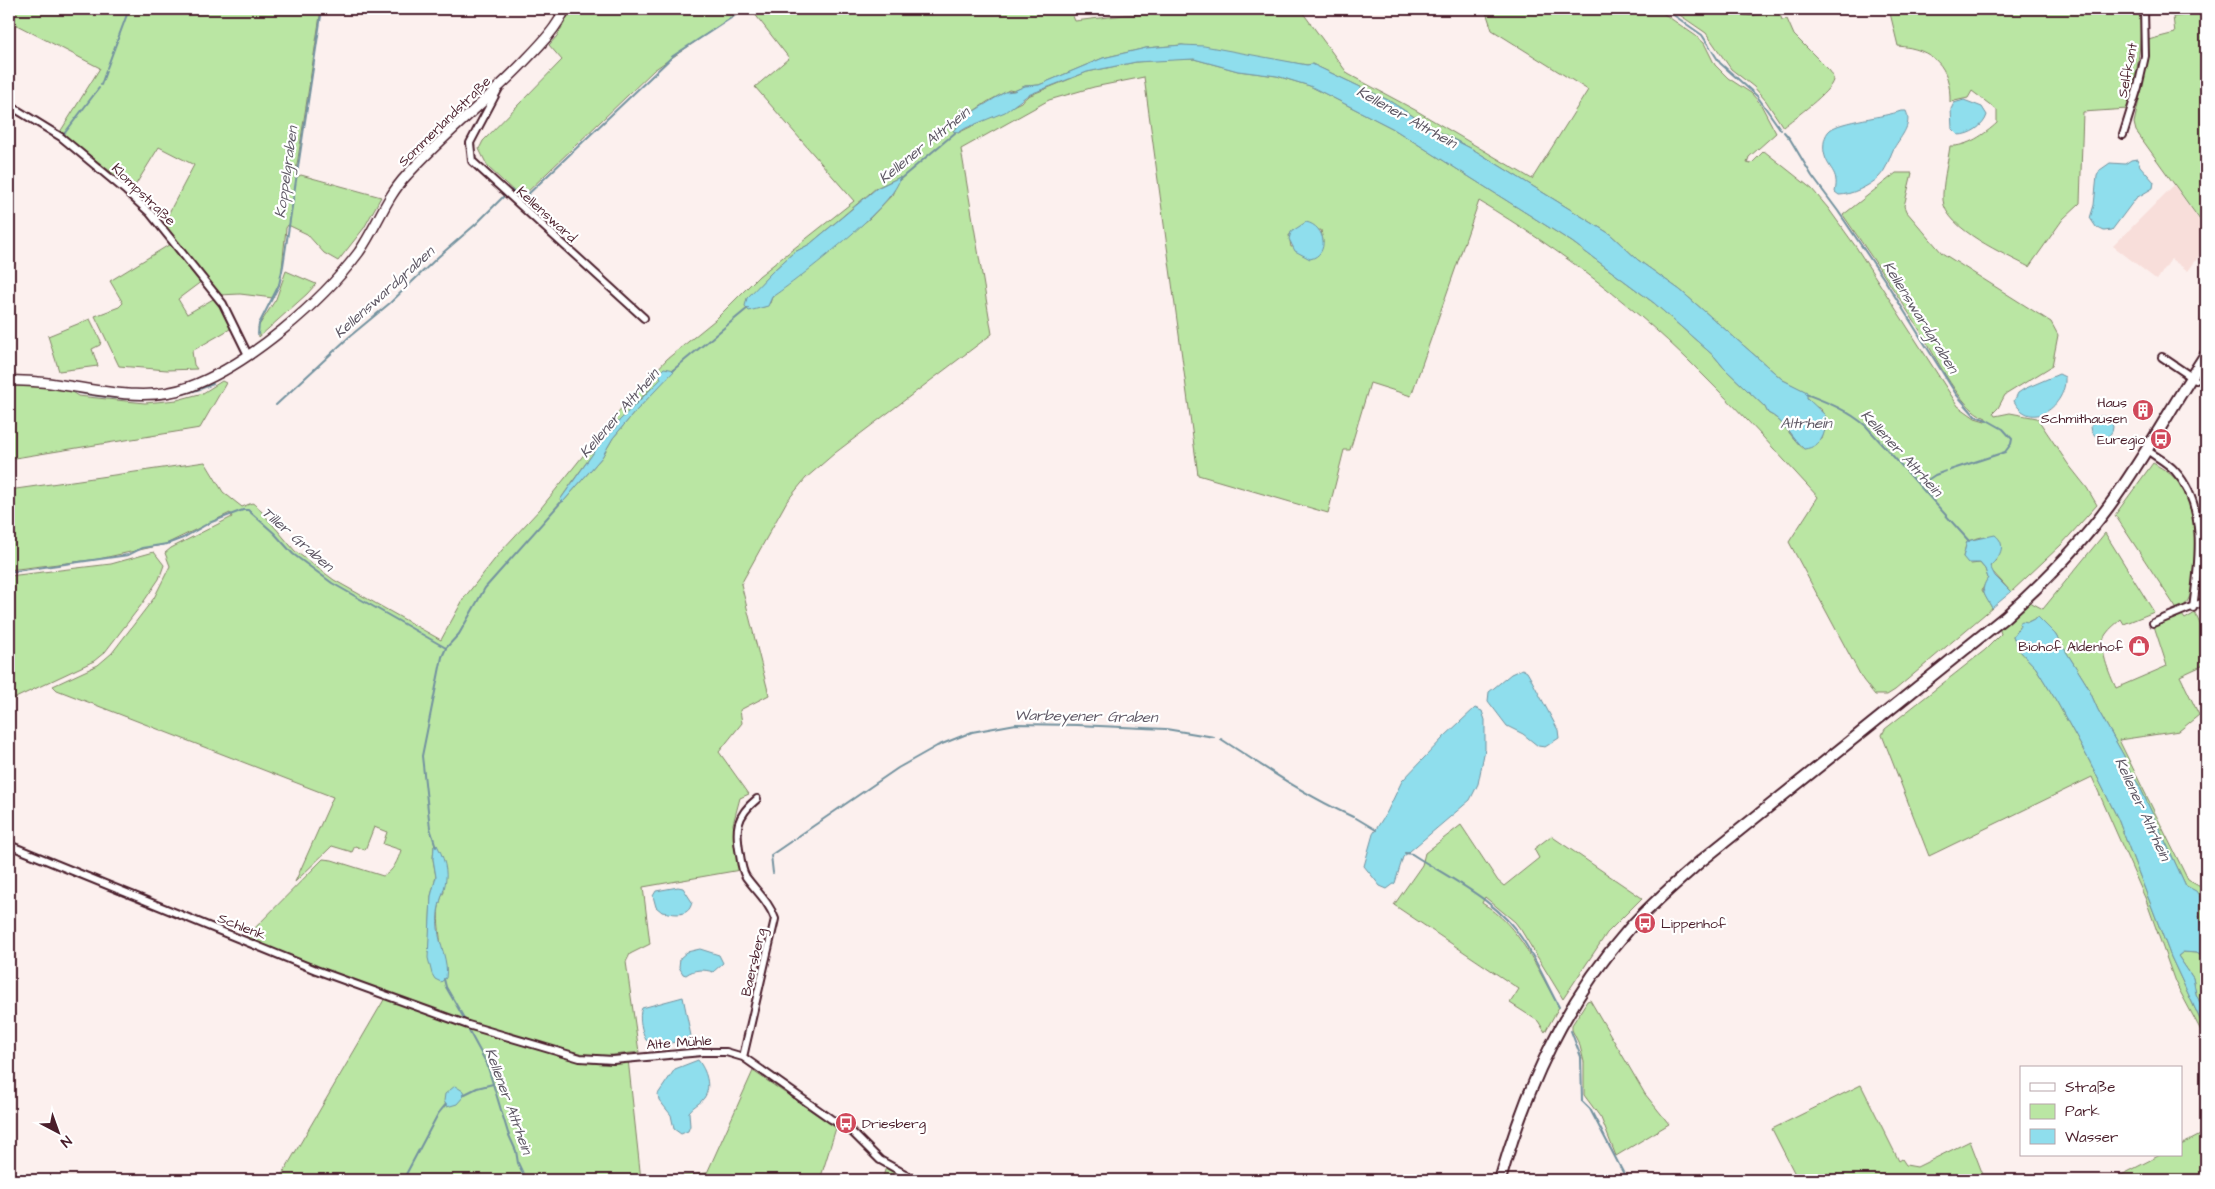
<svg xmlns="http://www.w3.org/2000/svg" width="2215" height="1189" viewBox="0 0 2215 1189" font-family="'Architects Daughter',sans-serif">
  <rect width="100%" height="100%" fill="#fcf0ee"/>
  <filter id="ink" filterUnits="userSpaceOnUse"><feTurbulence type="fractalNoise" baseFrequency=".02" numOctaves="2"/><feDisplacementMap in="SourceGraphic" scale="10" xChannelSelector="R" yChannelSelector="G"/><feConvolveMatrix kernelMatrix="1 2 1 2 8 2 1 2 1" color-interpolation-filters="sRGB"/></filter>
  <g filter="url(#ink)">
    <path fill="#f8deda" d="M2174,185L2206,230V247L2188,271L2171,259L2157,280L2113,246Z"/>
    <path fill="#bae6a3" stroke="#828267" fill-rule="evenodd" d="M9,9H321L295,178L301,175L381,197L364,228L338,261L324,253L307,234L288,225L286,228L281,279L273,298L240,294L219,295L163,224L194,165L159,147L133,189L60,132L100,68L9,21Z
      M572,9H743L654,70L521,198L488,167L479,149L483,141L562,60L549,45L557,36Z
      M761,9H1070L1075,21L1124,15L1300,9L1348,74L1417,111L1532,179L1588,90L1492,30L1485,9H1657L1696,36L1704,43L1715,65L1728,78L1751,93L1760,103L1776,133L1749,157L1747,163L1751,164L1764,151L1812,189L1828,208L1856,247L1958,406L1975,418L1985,421L1986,418C1957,408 1931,346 1914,321C1891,285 1867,250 1843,215L1896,173H1912L1904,206L1906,211L1942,253L2051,322L2058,335L2052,366L2005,395L1998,408L1993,413L1995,416L2010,413L2037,418L2068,464L2087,488L2097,505L2061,545L2011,592L1991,570L1990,566L1997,560L1982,537L1967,541L1963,557L1971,564L1980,563L1985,569L1988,578L1982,590L1992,608L1895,690L1887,695H1875L1863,680L1789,542L1818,497C1781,457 1745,416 1706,378C1639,309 1561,250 1479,201L1411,396L1370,383L1350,450H1344L1328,513L1198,475L1144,77L1094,87L1049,100L961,149L992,334L835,453L806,478L787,501L741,584L769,695L740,710L742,723L719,752L749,794L740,798L733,824L740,870L643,887L650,944L630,954L626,962L639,1052L597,1057L572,1053L460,1021L248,941L247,936L323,859L332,860L383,876C393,872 398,860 401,850L383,844L387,832L374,827L365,850L355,846L352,852L332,846L295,882L333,797L57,690L53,686L98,665L112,653L154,598L170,566L165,553L171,548L232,517L230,513L166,544L99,559L9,570V490L205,462L223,492L242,507L252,503L256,505L295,551L334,580L441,640L464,598L502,550L541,508L623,406L667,359L715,320L759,276L854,201L755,87L789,58L754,13ZM1182,45L1307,65L1312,64L1388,100L1430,127L1474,150L1610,234L1638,260L1680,290L1783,380L1806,392L1807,398L1814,406L1821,409L1826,424L1822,439L1804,449C1791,439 1783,419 1768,413L1765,407L1724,368L1715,357L1654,303L1572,242L1392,128L1310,86L1277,76L1238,71L1194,59H1172L1136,62L1087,72L1028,96L1021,102L958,133L956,128L971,113L987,102L1009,90L1014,91L1025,86L1039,85L1103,58L1146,48ZM900,177L892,195L870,218L772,297L770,303L764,307H759L761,284L772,272L793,253L810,244L876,188ZM1321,230L1323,242L1291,247L1289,235ZM674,370L634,413L613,438L602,457L563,502L560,500C589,457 631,400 674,370ZM437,845L444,892C434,909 440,930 441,948L429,947L431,896L436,877L433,859L434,846Z
      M1671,9H1731L1745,15L1769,9H1778L1782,20L1787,19L1794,35L1828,69C1831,72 1833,75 1833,80C1831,92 1794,118 1783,127L1766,101L1754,87L1731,69L1706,33Z
      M1889,9H2141C2141,47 2138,73 2128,109L2083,112L2080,203L2063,219L2029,267C2007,255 1945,229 1943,200C1942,186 1948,161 1950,146C1967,147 1985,134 1997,123V110L1972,91L1968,98L1950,102C1951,66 1933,49 1898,46Z
      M2206,12V226L2205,227L2136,131L2134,123L2143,82L2148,40L2175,33L2173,17Z
      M172,243L202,281L178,299L187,314L215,298L231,326L230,329L192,351L194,365L197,369L167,370L119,366L95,316L119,307L123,303L110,281Z
      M286,271L316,284L307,294L259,337L258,327L276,299Z
      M90,319L101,341L100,345L92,349L98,366L59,371L48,336Z
      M222,381L226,383L200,428L9,459V386H37L67,389L78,396L145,403L177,400L203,393Z
      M2153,463C2165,470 2177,477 2184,490C2198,513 2205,597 2178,611L2115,515Z
      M2105,533L2154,612L2124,624L2121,619C2116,624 2110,628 2106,634C2097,646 2110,675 2116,688L2167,666L2154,626L2182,615L2185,619L2195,613L2201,626L2206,624V664L2180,676L2199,715L2179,731L2119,740L2188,880L2206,890V937C2204,931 2200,924 2199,917C2197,900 2205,895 2186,886L2139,785L2127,767L2124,756L2098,710L2087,685L2055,634L2038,617L2020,626L2013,636L2019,650L2036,668L2057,702L2090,762L2118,819L2171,957L2206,1032V1040L2175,982L2146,900L2092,777L1929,856L1882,735L1885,729L1985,650L2001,634L1999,627L2028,601L2043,609Z
      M154,552L164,565L159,579L142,604L105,652L94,661L9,701V576L111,564Z
      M1461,825L1498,881L1504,886L1539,858L1534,849L1551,836L1642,898L1607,933L1563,999L1521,930L1515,922L1485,897L1482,903C1520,925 1538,971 1559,1007L1545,1032L1538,1021L1510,1003L1519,989L1394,905L1422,865L1425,853Z
      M2183,952L2197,953L2206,959V1016L2196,994L2193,978L2178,956Z
      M385,998L575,1058L593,1063L628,1059L641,1180L707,1173L753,1071L836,1128L820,1180H512V1177L502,1178L503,1180H279Z
      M1590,1000L1645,1094L1669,1124L1616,1156L1601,1118L1584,1095V1062L1580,1046L1572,1030V1025L1587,1001Z
      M1861,1085L1899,1161L1902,1159L1906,1165L1917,1167L1970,1141L1985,1180H1798L1772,1129Z
      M2206,1132V1180H2112L2160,1155H2181V1145Z
      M886,1167L902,1176L901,1180H882Z"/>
    <path fill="#8fdeed" stroke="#73929f" d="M1182,45L1204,46L1307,65L1312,64L1388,100L1430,127L1474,150L1610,234L1638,260L1680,290L1783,380L1807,392V398L1825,415C1827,431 1823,447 1804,449C1792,439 1783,419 1768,413L1765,407L1724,368L1715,357L1654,303L1572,242L1392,128L1310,86L1277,76L1238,71L1194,59L1136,62L1087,72L1028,95L1005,112L966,128L958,133L953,131L971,113L1005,92L1014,91L1025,86L1039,85L1103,58L1146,48Z
      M1964,100L1982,107L1987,115C1984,126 1970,135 1958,135L1952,129L1951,109L1954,103Z
      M1901,111H1906C1913,126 1899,138 1893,150C1888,161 1887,169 1878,178C1869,186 1851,195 1839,195L1835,192C1840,170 1827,170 1824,152C1823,145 1824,135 1830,130C1840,121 1885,117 1901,111Z
      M2137,159L2140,166L2154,182L2153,188L2136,198L2112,230L2104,231L2096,227L2090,218L2094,205L2097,176L2100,170L2110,163L2125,164L2131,160Z
      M900,177C899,202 796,281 772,297L768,306L749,311L745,306L747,298L772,272L793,253L810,244L877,188Z
      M1306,222C1326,226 1330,255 1310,259L1295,251L1289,239L1291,232Z
      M664,368L675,370L634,413L613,438L602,457L563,502L560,500L599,445L618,425L619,421L661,379L659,373Z
      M2059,374L2065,377C2067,405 2031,433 2014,401L2018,393L2024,389Z
      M2091 427a11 11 0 1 1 22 0a11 11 0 1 1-22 0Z
      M1995,535C2008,545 1999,558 1990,566L1995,576L2011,592L1992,608C1985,595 1979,591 1988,578L1985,569L1980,563H1968L1963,557L1967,541Z
      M2038,617L2055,634L2087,685L2098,710L2124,756L2127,767L2139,785L2186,886L2196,891L2200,897L2199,918L2206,937V959L2197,953L2183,952L2178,956L2193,978L2196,994L2206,1016V1032L2171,957L2118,819L2090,762L2057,702L2036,668L2019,650L2013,636L2020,626L2019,623L2022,621L2028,622Z
      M1522,669L1527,672L1531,679L1558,730L1559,738L1545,747L1538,746L1523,734L1507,726L1488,701L1489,692L1511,674Z
      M1475,708L1482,711L1485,720V749L1478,784L1470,800L1403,857L1395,883L1387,889L1380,886L1364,866L1373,834L1387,812L1402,781L1445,736Z
      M437,845C459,885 434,892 438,928C439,945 449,961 446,978L441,982L435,979L432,974L428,958L431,896L436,877L433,859L434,846Z
      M678,887L683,888L692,902C689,918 674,914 662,912L656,907L653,896L656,891Z
      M700,949L719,955L723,963L713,972C704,969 694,969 686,975L683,974L679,967L680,958L687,952Z
      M683,997L691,1036C677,1043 661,1047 646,1040C642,1032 638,1017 642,1008Z
      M698,1060C706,1070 712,1087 704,1098C700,1104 693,1106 689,1112L690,1126L688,1131L681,1134L674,1129L671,1115L659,1100L658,1094L675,1069Z
      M455,1086L463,1091L464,1096L457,1104L447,1107L444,1101L445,1094Z"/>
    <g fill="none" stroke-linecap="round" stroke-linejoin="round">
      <path stroke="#73929f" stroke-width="2" d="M1665,9L1702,35L1720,63L1757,96L1781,130
        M107,68L129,9
        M101,85L106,71
        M1784,132L1790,139L1812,176L1838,211L1886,282L1956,394L1975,416L1987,420L2003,429L2012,439L2011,444L2005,452L1950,470
        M64,134L99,88
        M899,180L956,132
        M511,190L523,199L673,56L745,9
        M258,334L259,324L279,285L283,266L322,9
        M673,370L748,308
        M74,392C124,401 164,405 213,384
        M1806,394C1829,403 1847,410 1866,426L1969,541
        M276,405L349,337L390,303L438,257L476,224L505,195
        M1920,485L1935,475L1946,471
        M9,572L128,555L142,548L167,544L183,538L209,523L243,510H248L274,533L293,554L332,583L446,648
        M1221,739C1264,767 1306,796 1353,817
        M1356,818L1376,830
        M436,847L430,828L422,756L442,657L446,648L459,634L485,588L562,501
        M1405,853L1412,854C1450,879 1498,900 1523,940C1537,961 1547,985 1559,1007
        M773,873L771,855L898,768L937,746L972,732L1016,724L1077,725L1166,729L1214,737
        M444,979L446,987L465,1020
        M469,1031L487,1064L508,1133L516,1151L518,1163L526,1180
        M1571,1031L1581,1057L1582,1101L1590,1109L1627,1180
        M463,1095L477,1088L493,1084
        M403,1180L438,1114L446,1104"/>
      <g stroke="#4a1f2b" stroke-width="10">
        <path id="street" d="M1737,9L1750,11L1761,9
          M498,90L470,143L472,161L644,318
          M9,105L61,137L126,191L150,213L223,304L248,355
          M2123,135L2138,87L2145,56L2144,9
          M2162,357L2196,380
          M2147,450C2156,457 2167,462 2175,471C2208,507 2199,563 2193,608
          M2153,623L2206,601
          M9,794V817
          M9,845L316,970L468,1025L580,1058L613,1060L702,1052H726L743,1057L831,1119L849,1129L880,1160L916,1180
          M743,1057L775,919C769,902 757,892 746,877C742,871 741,862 740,855C735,829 736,816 757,799"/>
      </g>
      <g stroke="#4a1f2b" stroke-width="12">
        <path id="secondary" d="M9,381C67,378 132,408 189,387C248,365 321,303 359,252C376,228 386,197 407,175C442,136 484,103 521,65C537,48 556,30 565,9"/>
      </g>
      <g stroke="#4a1f2b" stroke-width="14">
        <path id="primary" d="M1500,1180C1527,1086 1564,1003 1629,929C1651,904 1676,883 1701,861L2005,617C2043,583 2079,547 2109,506C2145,457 2173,404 2206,354"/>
      </g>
      <use href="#street" stroke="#fff" stroke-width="6"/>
      <use href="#secondary" stroke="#fff" stroke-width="9"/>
      <use href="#primary" stroke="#fff" stroke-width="10"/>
    </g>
  </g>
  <defs>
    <g id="building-disc" transform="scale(1.125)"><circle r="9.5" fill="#d1495b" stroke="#fff"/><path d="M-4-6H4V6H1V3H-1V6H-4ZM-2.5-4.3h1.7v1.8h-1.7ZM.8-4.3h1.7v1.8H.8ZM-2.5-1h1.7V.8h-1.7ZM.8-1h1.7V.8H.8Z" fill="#fff"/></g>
    <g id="bus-disc" transform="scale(1.125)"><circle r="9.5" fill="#d1495b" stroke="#fff"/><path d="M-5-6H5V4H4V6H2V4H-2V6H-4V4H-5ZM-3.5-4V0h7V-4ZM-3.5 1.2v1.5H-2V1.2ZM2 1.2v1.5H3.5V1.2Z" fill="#fff"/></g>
    <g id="shop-disc" transform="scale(1.125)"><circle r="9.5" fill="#d1495b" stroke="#fff"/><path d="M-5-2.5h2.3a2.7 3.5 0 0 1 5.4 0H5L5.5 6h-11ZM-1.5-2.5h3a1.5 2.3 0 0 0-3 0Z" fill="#fff"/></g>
  </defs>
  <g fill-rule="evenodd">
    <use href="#building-disc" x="2143" y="410"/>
    <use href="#bus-disc" x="2161" y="439"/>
    <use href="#shop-disc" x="2139" y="646"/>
    <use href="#bus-disc" x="1645" y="923"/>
    <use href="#bus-disc" x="846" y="1123"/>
  </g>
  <g text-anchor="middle" stroke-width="4.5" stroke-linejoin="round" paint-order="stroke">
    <g font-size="14" fill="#4a1f2b" stroke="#fff">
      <text transform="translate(2127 70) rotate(-79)" y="5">Selfkant</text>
      <text transform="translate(444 121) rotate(-44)" y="5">Sommerlandstraße</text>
      <text transform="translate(144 194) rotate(44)" y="5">Klompstraße</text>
      <text transform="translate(547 214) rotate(42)" y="5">Kellensward</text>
      <text transform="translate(242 926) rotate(22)" y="5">Schlenk</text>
      <text transform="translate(753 962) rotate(-77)" y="5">Baersberg</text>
      <text transform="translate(679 1042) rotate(-4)" y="5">Alte Mühle</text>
    </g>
    <g font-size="14" fill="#4a1f2b" stroke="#fff" text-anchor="end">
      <text x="2127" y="407">Haus<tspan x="2127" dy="16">Schmithausen</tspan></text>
      <text x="2145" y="444">Euregio</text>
      <text x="2123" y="651">Biohof Aldenhof</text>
      <text x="1661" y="928" text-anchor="start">Lippenhof</text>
      <text x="862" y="1128" text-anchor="start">Driesberg</text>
    </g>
    <g font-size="15" font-style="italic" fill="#5f5865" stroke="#fff">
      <text transform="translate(1407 117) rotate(29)" y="5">Kellener Altrhein</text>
      <text transform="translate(924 145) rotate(-39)" y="5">Kellener Altrhein</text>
      <text transform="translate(286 172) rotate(-82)" y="5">Koppelgraben</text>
      <text transform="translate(384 292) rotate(-42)" y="5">Kellenswardgraben</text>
      <text transform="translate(1921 317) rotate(58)" y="5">Kellenswardgraben</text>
      <text transform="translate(619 413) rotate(-49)" y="5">Kellener Altrhein</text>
      <text x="1806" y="428">Altrhein</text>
      <text transform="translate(1902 453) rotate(47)" y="5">Kellener Altrhein</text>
      <text transform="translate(298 539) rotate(41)" y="5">Tiller Graben</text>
      <text transform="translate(1086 716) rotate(1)" y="5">Warbeyener Graben</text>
      <text transform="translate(2143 809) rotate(65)" y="5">Kellener Altrhein</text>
      <text transform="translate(509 1101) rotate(70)" y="5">Kellener Altrhein</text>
    </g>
  </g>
  <rect width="2215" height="1189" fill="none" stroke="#fff" stroke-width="30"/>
  <rect x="15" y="15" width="2185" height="1159" fill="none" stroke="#4a1f2b" stroke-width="2" filter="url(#ink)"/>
  <rect x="2020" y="1066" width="162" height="90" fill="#ffffff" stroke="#b7a5aa"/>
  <rect x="2030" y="1083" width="25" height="8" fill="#ffffff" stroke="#b7a5aa"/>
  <text x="2065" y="1092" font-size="15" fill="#4a1f2b">Straße</text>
  <rect x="2030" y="1104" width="25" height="15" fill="#bae6a3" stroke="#b7a5aa"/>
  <text x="2065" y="1116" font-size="15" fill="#4a1f2b">Park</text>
  <rect x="2030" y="1129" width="25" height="15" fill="#8fdeed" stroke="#b7a5aa"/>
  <text x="2065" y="1142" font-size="15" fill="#4a1f2b">Wasser</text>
  <g transform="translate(58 1132) rotate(139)" stroke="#ffffff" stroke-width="4" paint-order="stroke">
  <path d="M0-4L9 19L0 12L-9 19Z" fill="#4a1f2b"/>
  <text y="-8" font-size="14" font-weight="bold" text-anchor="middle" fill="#4a1f2b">N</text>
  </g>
</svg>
